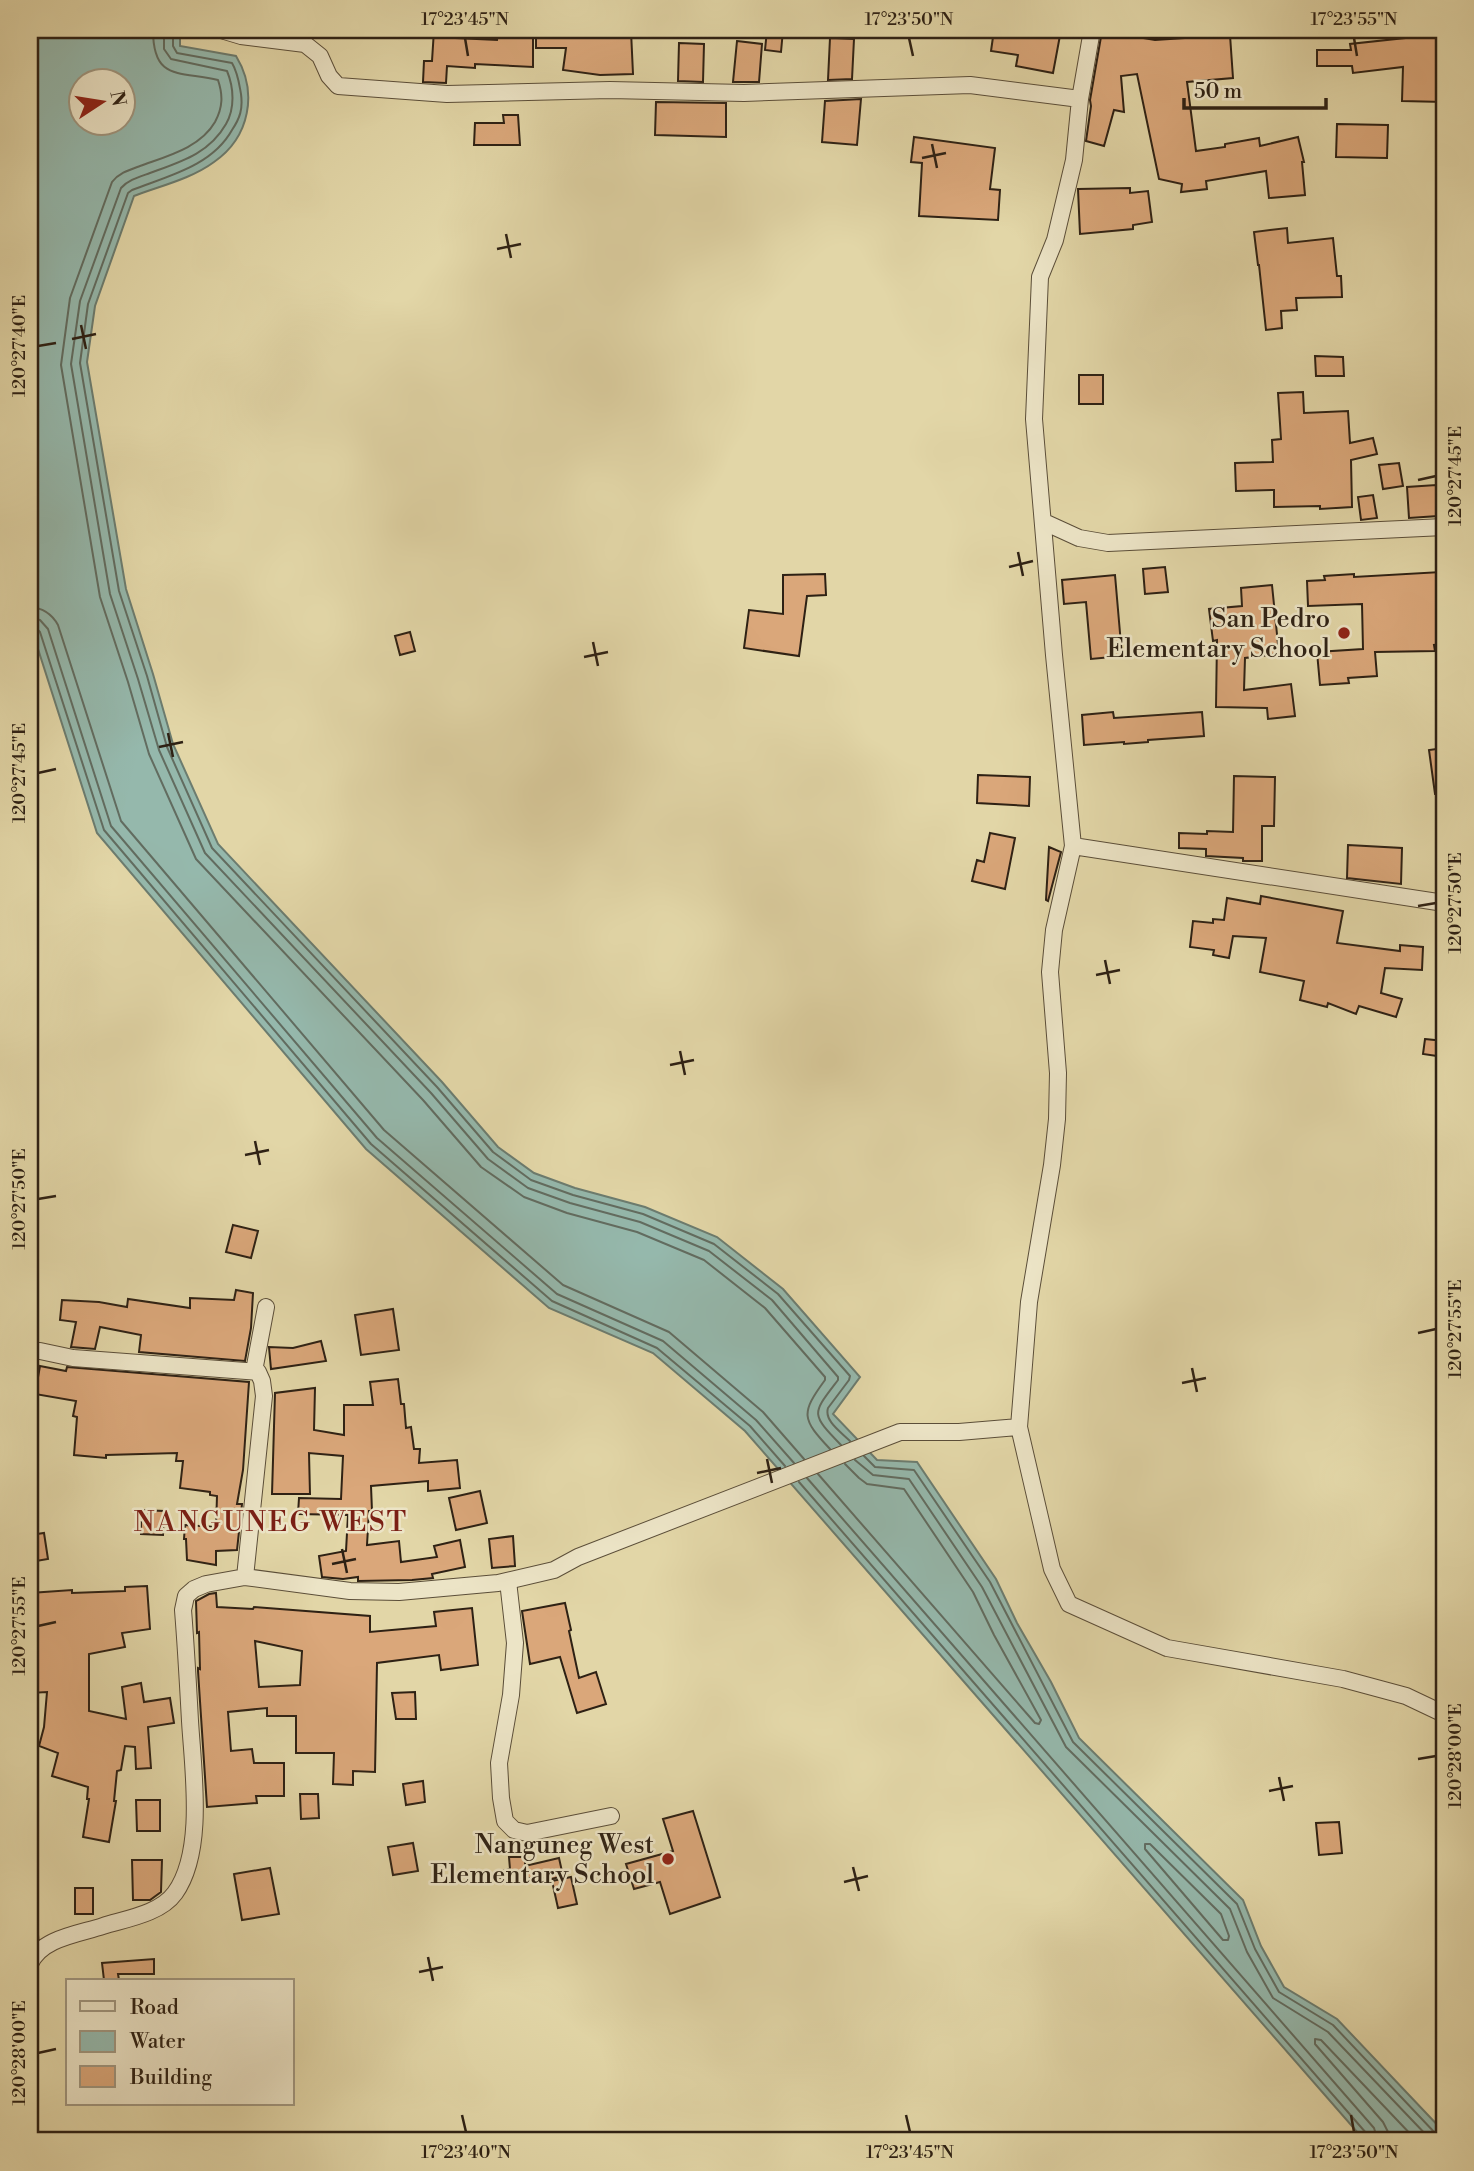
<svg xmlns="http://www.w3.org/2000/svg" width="1474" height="2171" viewBox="0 0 1474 2171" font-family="'Libre Bodoni',serif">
  <rect width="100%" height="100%" fill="#e2d6a7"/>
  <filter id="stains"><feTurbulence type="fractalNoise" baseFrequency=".00286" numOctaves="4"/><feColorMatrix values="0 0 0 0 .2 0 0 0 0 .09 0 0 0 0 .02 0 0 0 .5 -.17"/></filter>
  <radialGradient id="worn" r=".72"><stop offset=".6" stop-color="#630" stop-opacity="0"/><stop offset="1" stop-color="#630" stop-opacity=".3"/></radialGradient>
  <path fill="#95b8ac" stroke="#6c7c6f" stroke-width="2" fill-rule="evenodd" d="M30,30H180V46L236,56C258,92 250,137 214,162C191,179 160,186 134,196L95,306L87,362L126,589L153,674L173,744L218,844L442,1082L498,1147L534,1173L575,1188L645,1207L717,1237L783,1289L860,1377L833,1414L877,1460L917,1462L996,1579L1017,1623L1051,1682L1079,1738L1243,1900L1261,1946L1284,1987L1337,2019L1444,2132V2141H1365L745,1431L653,1353L549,1308L366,1149L97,833L30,624ZM80,80H122V122H80Z"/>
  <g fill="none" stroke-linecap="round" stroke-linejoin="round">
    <path stroke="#626c60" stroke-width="2" d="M153,30C153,81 179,71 218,80C223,95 223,107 215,122C200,148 167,156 140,166C129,170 119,173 112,182L70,298L61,365L100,597L128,682L149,754L196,859L423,1100L481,1167L524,1197L567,1213L637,1232L704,1260L765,1308L825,1377V1380C800,1414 802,1419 830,1449
      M164,30V49L171,59L227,71C234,88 235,108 226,124C209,154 180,162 150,173C139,177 128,180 121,188L80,301L71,364L110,594L138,679L159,750L205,853L431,1093L488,1159L528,1188L570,1203L640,1222L709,1251L772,1300L838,1377V1380C812,1414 810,1413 841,1445
      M173,30V46L177,53L232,63C238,73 239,83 241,94C243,109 240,118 232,130C212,166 168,176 132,190L128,193L88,304L80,363L119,591L147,676L167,747L212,848L437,1087L493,1152L531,1180L573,1195L643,1214L714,1244L778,1294L850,1376L849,1380L828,1408C824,1421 841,1432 850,1441
      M30,607C43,608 52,614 58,625L121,821L384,1130L563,1285L669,1332L763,1412L804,1459
      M30,618L40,620L48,629L111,826L377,1138L557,1294L663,1341L756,1420L794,1463
      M30,627L36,628L40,632L104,830L371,1144L552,1301L657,1348L750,1426L785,1466
      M864,1456L875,1467L914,1470L990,1582L1073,1742L1237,1904L1255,1949L1279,1992L1333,2025L1436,2134L1444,2136
      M855,1460L873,1475L909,1479L982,1587L1066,1747L1230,1909L1247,1952L1273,1998L1328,2032L1432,2141
      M818,1474L1035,1723L1039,1724L1041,1720L994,1635L973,1592L904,1489L867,1484L859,1478L845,1464
      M807,1478L1374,2128L1378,2141
      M799,1482L1367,2134L1369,2141
      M1145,1844H1150L1221,1914L1229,1936L1228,1940H1223L1145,1849Z
      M1389,2141L1388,2132L1383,2122L1315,2044V2039L1321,2040L1417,2141"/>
  </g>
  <path fill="#daa77a" stroke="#2e2114" stroke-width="2" fill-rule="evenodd" d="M434,30H456V38L497,40L498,31L533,36V67L475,64V68L447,66L446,83L423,82L424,61H432Z
    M536,30H572L592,33L631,31L633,74L600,75L563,70L566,48H536Z
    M767,30H783L781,52L765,50Z
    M994,30H1061L1053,73L1016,66L1018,55L991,51Z
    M1413,30H1444V102L1402,101L1403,67L1353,73L1352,66H1317V50H1351L1350,44L1414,37Z
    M1102,31L1155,40L1230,35L1233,78L1187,82L1196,151L1225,147V144L1259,138L1260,146L1298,137L1304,162H1302L1305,195L1269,198L1266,171L1206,181L1207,189L1181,192L1182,184L1159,179L1137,74L1121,76L1124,112L1114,110L1104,146L1086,141L1091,106L1090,100Z
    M830,38L854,39L852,79L828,80Z
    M737,41L762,44L759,82H733Z
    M679,43L704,44L703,82L678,81Z
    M861,99L857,145L822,142L825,101Z
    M656,102L726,103V137L655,135Z
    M503,115H518L520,145H474L475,123H504Z
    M1337,124L1388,125L1387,158L1336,157Z
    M914,137L995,148L990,189L1000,190L998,220L919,216L922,163L911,162Z
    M1130,188V193L1148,191L1152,222L1133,225V229L1080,234L1078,189Z
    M1287,228L1288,243L1333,238L1337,276H1341L1342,297L1296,298L1297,310L1281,311L1282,328L1266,330L1259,265H1258L1254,232Z
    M1315,356L1343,357L1344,376H1316Z
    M1079,375H1103V404H1079Z
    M1303,392L1304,413L1348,411L1350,443L1373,438L1377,454L1351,460L1352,507L1320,509V506L1274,507V490L1236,491L1235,463L1273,462L1272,440L1281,439L1278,393Z
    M1399,463L1403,486L1383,489L1379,465Z
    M1436,485L1438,516L1409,518L1407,487Z
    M1373,495L1377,518L1361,520L1358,497Z
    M1165,567L1168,592L1145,594L1143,569Z
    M1441,572L1443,607H1444V644L1434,645L1435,651L1375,652L1377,676L1348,678L1349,683L1320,685L1317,652L1363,649L1362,604L1308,606L1307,581L1325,580L1324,576L1354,574V577Z
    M825,574L826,595L807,596L799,656L744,648L749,610L783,614V575Z
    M1115,575L1122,656L1091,659L1086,602L1064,604L1062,580Z
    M1272,585L1279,654L1245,658L1244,690L1291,684L1295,716L1268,719L1267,708L1216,707L1217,640L1213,641L1209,609L1242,606L1241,588Z
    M410,632L415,651L400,655L395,636Z
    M1113,712L1114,718L1202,712L1204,736L1148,740V742L1124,744V742L1084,745L1082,715Z
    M1444,748V793L1435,794L1429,750Z
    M978,775L1030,777L1029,806L977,803Z
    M1234,776L1275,777L1274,826H1262V861H1243V858L1206,856V849L1179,848V833L1207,834V831L1233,832Z
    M990,833L1015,838L1005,889L972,881L977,860L984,862Z
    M1348,845L1402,848L1401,884L1347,878Z
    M1049,847L1061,852L1048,901L1046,900Z
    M1261,896L1343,911L1337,943L1400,951V945L1423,947L1422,970L1385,968L1381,993L1402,999L1396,1017L1359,1006L1356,1014L1328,1003L1327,1007L1300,1000L1304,981L1260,972L1266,938L1233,936L1229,958L1213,955L1214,950L1190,947L1193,921L1213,923V919L1224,920L1227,898L1260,904Z
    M1425,1039L1444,1041V1057L1423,1054Z
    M233,1225L258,1231L251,1258L226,1252Z
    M236,1290L253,1293L251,1328L245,1361L139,1352L141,1335L100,1327L95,1349L71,1347L76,1322L60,1320L62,1300L99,1302L127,1307L128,1299L190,1308V1298L234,1300Z
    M393,1309L399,1350L361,1355L355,1315Z
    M321,1341L326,1361L271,1369L269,1347L293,1348Z
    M40,1366L66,1371L67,1367L249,1382L243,1470L237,1504H242L237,1550L216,1551V1565L187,1560L186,1539H184L185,1525L216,1527L217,1496L210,1495V1492L180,1488L183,1461H176L177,1453L106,1455V1458L74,1455L77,1417L73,1416L76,1401L35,1394Z
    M398,1379L401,1404H404L406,1428L411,1427L414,1449H420L419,1463L457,1460L460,1488L428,1491V1481L371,1486L372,1511H369L367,1545L399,1541L401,1562L437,1557L434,1546L460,1540L465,1567L432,1574L433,1578L412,1580L358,1581V1577L343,1579L322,1577L319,1556L346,1551L348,1515L298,1514L299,1498L341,1499L343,1456L309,1453L310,1494H272L275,1393L315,1388L314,1430L344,1435V1405H373L370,1382Z
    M480,1491L487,1523L456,1530L449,1498Z
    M141,1510L164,1511L163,1535L141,1534Z
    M44,1533L48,1559L30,1562V1535Z
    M513,1536L515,1566L492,1568L489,1539Z
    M147,1586L150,1629L122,1633L125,1647L89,1654V1711L126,1719L122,1687L141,1683L144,1702L170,1698L174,1723L148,1727L151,1768L136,1769L135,1747L125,1746L121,1770L117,1771L114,1801H116L109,1842L83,1837L89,1799H87L88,1787L52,1776L58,1753L39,1746L44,1727L47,1692L30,1693V1593L72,1590V1593L125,1591V1587Z
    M216,1593L217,1607L253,1609L254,1607L370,1616V1632L436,1626L434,1612L472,1608L478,1665L441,1670L439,1655L377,1663L375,1772L353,1771V1785L333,1784L334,1753H296V1716H267V1708L228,1712L231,1751L252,1749L254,1763H284V1796H256L257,1803L207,1807L198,1671V1668L200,1669L199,1632L197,1633L196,1601L209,1594ZM255,1641L302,1651L300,1685L259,1687Z
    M565,1603L571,1630L569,1631L579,1678L596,1672L606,1704L577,1713L560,1657L530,1664L522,1611Z
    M415,1692L416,1719H396L392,1693Z
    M423,1781L425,1802L406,1805L403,1784Z
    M300,1794H318L319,1818L301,1819Z
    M136,1800H160V1831H137Z
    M693,1811L720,1897L670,1914L660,1882L634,1889L626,1864L673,1851L663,1819Z
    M1339,1822L1342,1853L1319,1855L1316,1823Z
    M413,1843L418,1871L393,1875L388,1847Z
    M509,1857H525V1866L559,1858L563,1876L544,1881L543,1878H500L499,1872L510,1869Z
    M132,1860H162L161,1892L150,1900H133Z
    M270,1868L279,1914L242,1920L234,1874Z
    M571,1877L577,1904L558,1908L552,1881Z
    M75,1888H93V1914H75Z
    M154,1959V1974H118L119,1980H104L102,1963Z"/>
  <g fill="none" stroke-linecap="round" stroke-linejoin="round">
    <g stroke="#5b4e39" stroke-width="18">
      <path id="street" d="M221,30L241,36L305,44L320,56L329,76L338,86L447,94L610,90L744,93L970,85L1080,99
        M1092,30L1080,99L1074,160L1055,240L1040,277L1034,419L1054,655L1073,846L1054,930L1050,972L1058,1073L1057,1119L1052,1165L1029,1302L1019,1427L1052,1569L1069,1604L1167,1648L1343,1679L1406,1696L1444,1714
        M1044,522L1079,538L1108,543L1444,527
        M1073,846L1444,903
        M40,1351L73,1358L258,1372L262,1381L264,1396L245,1577
        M254,1371L266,1307
        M508,1581L515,1643L511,1695L499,1763L501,1798L505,1821L514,1830L527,1833L611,1816
        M30,1935L32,1960
        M30,1964C41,1938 79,1934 103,1926C125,1919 160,1914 175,1893C205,1851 193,1771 190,1721C188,1684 186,1647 183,1610L186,1596L194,1589L206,1584L245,1577L350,1591L399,1592L498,1583L554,1570L578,1557L900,1432H959L1019,1427"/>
    </g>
    <use href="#street" stroke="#ece4c6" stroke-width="16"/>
  </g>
  <path fill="none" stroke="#2e2114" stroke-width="2.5" d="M465,38L468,56M909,38L913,56M1354,38L1357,56M932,144L937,168M922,158L946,153M506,234L511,258M497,249L521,244M81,325L86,349M72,339L96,334M38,346L56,343M1418,480L1436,476M1018,552L1023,576M1009,567L1033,561M593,642L598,666M584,657L608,652M168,733L173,757M159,747L183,742M38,773L56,769M1418,906L1436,903M1105,960L1110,984M1096,975L1120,970M680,1051L685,1075M670,1065L694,1060M255,1141L260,1165M245,1155L269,1150M38,1199L56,1196M1418,1333L1436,1329M1192,1368L1197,1392M1182,1383L1206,1378M767,1459L772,1483M757,1473L781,1468M342,1549L347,1573M332,1564L356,1559M38,1626L56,1622M1418,1759L1436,1756M1279,1777L1284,1801M1269,1791L1293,1786M853,1867L859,1891M844,1882L868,1876M428,1957L433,1981M419,1972L443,1967M38,2053L56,2049M462,2115L466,2132M906,2115L910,2132M1351,2115L1354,2132"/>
  <g fill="#8f2418" stroke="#ece4c6" stroke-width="2.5">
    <circle cx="1344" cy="633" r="7"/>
    <circle cx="668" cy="1859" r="7"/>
  </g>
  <g text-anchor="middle" stroke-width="5" stroke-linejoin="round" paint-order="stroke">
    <g font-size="26" fill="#2e2114" stroke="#ece4c6" text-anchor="end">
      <text x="1330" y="627">San Pedro<tspan x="1330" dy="30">Elementary School</tspan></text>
      <text x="654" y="1853">Nanguneg West<tspan x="654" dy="30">Elementary School</tspan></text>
    </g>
    <g font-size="28" letter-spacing="2" fill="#7a1f14" stroke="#ece4c6">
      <text x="271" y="1531">NANGUNEG WEST</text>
    </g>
  </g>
  <rect width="1474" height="2171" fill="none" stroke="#e2d6a7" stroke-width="77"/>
  <rect x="66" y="1979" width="228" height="126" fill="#ece4c6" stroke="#a0967f" stroke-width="2"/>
  <rect x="80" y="2001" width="35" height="10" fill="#ece4c6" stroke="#a0967f" stroke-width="2"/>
  <text x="130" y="2014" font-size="21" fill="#2e2114">Road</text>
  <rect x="80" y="2031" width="35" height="21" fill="#95b8ac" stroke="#a0967f" stroke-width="2"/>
  <text x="130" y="2048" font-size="21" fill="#2e2114">Water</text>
  <rect x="80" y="2066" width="35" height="21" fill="#daa77a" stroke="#a0967f" stroke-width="2"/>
  <text x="130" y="2084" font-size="21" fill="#2e2114">Building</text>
  <g transform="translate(102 102) rotate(78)"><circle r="33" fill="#ece4c6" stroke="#a0967f" stroke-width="2"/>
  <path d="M0-5L12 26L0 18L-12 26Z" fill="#8f2418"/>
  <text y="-10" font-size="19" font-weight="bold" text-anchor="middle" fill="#2e2114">N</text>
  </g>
  <path d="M1184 98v10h142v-10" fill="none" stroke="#2e2114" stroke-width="3.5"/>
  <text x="1194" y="98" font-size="21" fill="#2e2114" stroke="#ece4c6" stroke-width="5" paint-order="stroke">50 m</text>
  <rect x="38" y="38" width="1398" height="2094" fill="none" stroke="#2e2114" stroke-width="2.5"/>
  <g font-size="18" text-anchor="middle" fill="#2e2114">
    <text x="465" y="25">17°23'45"N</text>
    <text x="909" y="25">17°23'50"N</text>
    <text x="1354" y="25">17°23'55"N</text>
    <text transform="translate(19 346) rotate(-90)" y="6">120°27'40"E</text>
    <text transform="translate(1455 476) rotate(-90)" y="6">120°27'45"E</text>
    <text transform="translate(19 773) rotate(-90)" y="6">120°27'45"E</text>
    <text transform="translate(1455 903) rotate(-90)" y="6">120°27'50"E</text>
    <text transform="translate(19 1199) rotate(-90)" y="6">120°27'50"E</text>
    <text transform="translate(1455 1329) rotate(-90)" y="6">120°27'55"E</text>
    <text transform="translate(19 1626) rotate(-90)" y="6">120°27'55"E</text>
    <text transform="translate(1455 1756) rotate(-90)" y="6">120°28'00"E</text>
    <text transform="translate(19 2053) rotate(-90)" y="6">120°28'00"E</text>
    <text x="466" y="2158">17°23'40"N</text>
    <text x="910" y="2158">17°23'45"N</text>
    <text x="1354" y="2158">17°23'50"N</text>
  </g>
  <rect width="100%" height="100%" filter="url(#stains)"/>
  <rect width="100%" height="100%" fill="url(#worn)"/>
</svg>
